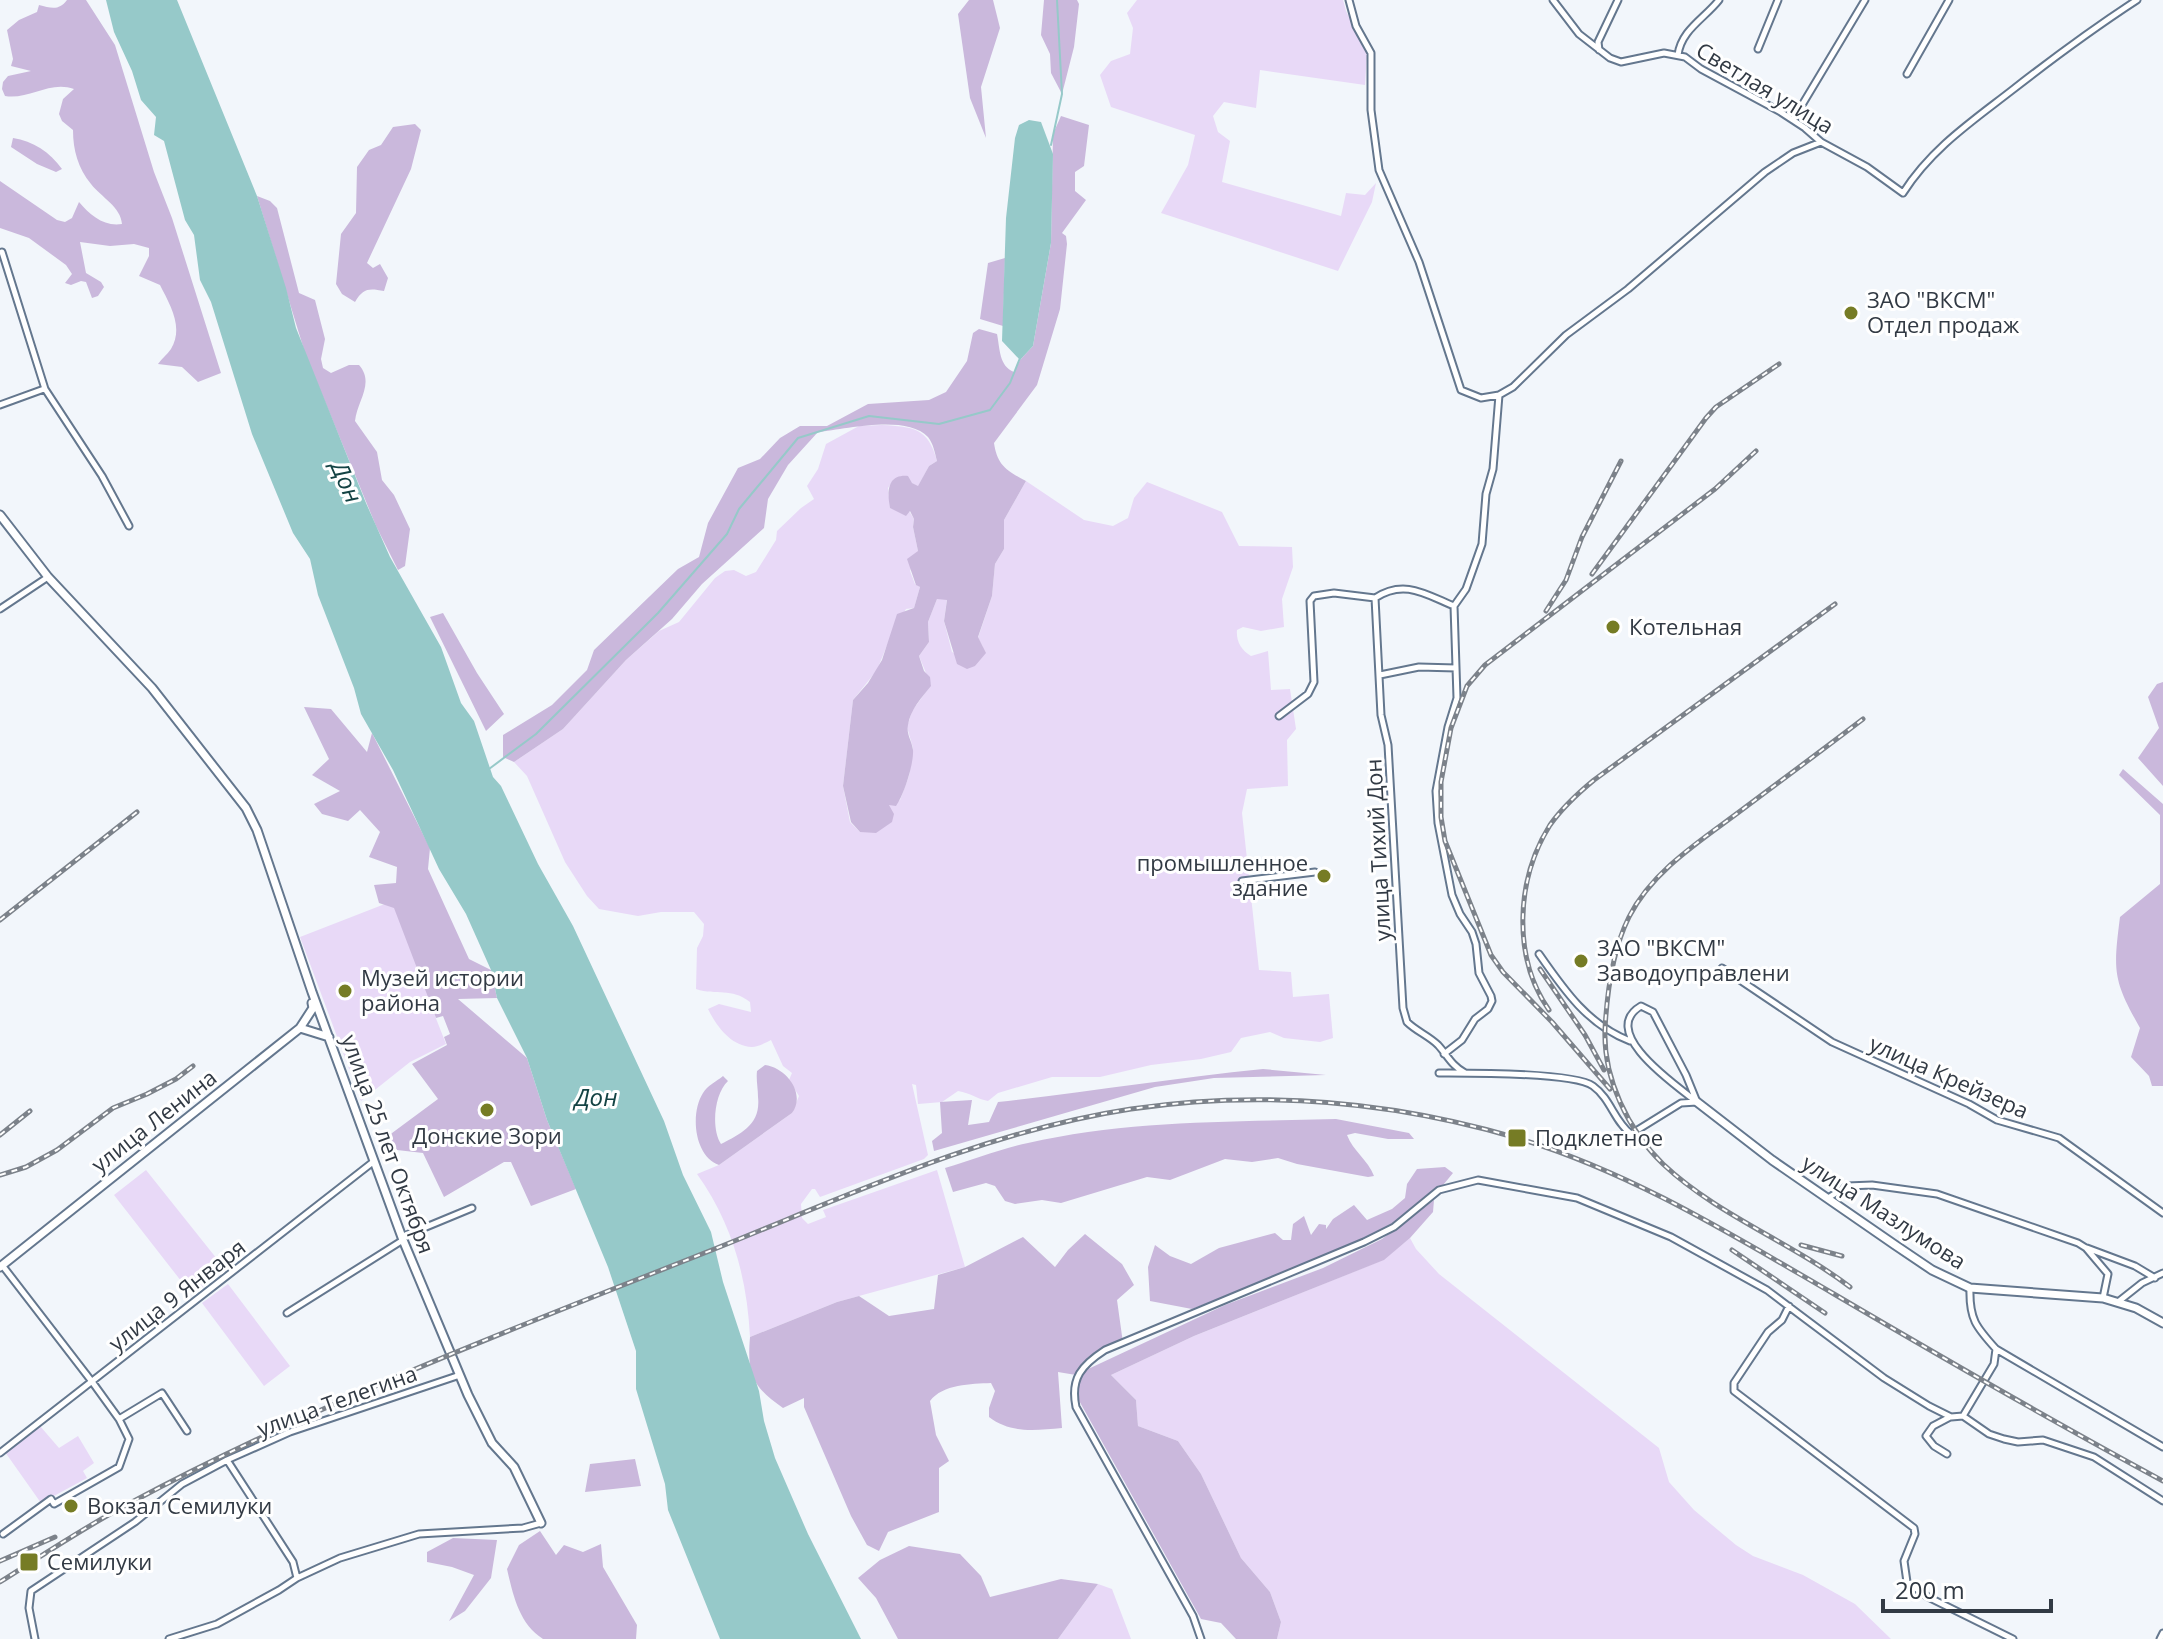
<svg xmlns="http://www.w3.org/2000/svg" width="2163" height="1639" viewBox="0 0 2163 1639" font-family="'Open Sans',sans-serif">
  <rect width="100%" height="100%" fill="#f2f6fb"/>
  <path fill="#e8d9f7" d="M1137,0H1343L1346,11L1367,53L1365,85L1260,70L1256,108L1224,102L1213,116L1218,132L1230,141L1222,182L1341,216L1346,193L1365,195L1376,183L1372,202L1338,271L1161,213L1188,165L1195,135L1111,107L1100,75L1111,61L1130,54L1133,28L1127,13Z
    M882,425C913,427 928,427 937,461L929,466L918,487L912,483L894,479L888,488L890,508L909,511L914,519L913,527L918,551L910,571L915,584L920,587L914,608L906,609L892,633L877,670L853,700L843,786L850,822L860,832L889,804L900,800L909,776L913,748L907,727L912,711L931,685L919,656L929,642L928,622L937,599H947L944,621L952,652L975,666L983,647L978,638L992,596L995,564L1004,549V520L1026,481L1084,520L1113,526L1128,518L1134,498L1147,482L1222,512L1239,546L1292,547L1293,567L1282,599L1284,627L1261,631L1243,627L1237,630C1236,641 1241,650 1251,656L1268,651L1271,690L1290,689L1296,729L1287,740L1288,786L1247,789L1242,813L1259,970L1291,972L1293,997L1329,994L1333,1038L1320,1042L1284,1038L1270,1032L1241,1038L1231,1052L1201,1059L1151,1065L1100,1077H1052L998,1093L988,1101C977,1099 971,1093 958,1091L942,1102L918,1104L916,1085L912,1084L928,1155L924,1159L820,1197L815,1189H812L801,1204L802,1218L808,1224L826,1217L823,1210L937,1170L965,1267L837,1302L750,1337C747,1277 732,1223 697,1174L719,1165L792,1113L799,1096L789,1080L792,1073L783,1066L771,1040C765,1043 757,1047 752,1047C730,1046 716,1025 708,1009L719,1004L751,1012L750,1002C731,987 717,996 696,989L697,948L703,936L704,924L694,912H661L638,916L599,909L587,896L565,862L527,776L514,762L563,729L626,660L659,631L679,622L715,578L725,571L734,570L746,576L756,572L776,540L777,531L801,508L814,499L807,486L818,469L826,444L859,426Z
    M426,888L468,982L428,998L446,1044L410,1062L361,1101L300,937Z
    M146,1170L225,1269L192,1295L114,1195Z
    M1410,1238L1416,1249L1439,1274L1659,1448L1669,1482L1694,1510L1736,1545L1753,1556L1803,1575L1855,1604L1891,1639H1277L1281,1622L1270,1592L1241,1558L1201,1474L1178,1441L1138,1426L1136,1400L1111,1375L1194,1336L1383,1260Z
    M228,1284L290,1366L264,1386L202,1303Z
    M40,1426L59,1448L78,1436L94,1463L83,1471L87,1478L41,1503L5,1452Z
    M1098,1584L1112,1589L1131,1639H1058Z"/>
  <path fill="#cab8dc" d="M67,0H86L115,45L154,172L172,218L221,373L198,382L182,367L158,364C162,358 167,355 171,349C184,327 170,305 160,285L139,276L149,256V248L134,244L110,246L80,242L86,273L101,282L104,287L98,296L92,298L86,282L81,281L71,285L65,283L72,274L66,265L29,238L0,228V181L57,220L65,222L72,218L79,202C90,215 104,227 122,224C121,207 101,197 91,184C78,168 73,150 73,130L62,121L59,114L63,99L74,89C50,80 29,100 5,96L2,89L3,82L8,76L31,71L11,66L13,59L7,30L19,20L37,12L39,5C51,8 59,11 67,0Z
    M969,0H993L1000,28L981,87L986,138L970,98L958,14Z
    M1044,0H1077L1079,4L1074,47L1062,94L1051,73L1050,54L1041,35Z
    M1061,116L1089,125L1084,166L1075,172V191L1086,200L1062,233L1066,236L1067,244L1060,309L1037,385L994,443C997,465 1007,471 1026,481L1004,520V549L995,564L992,596L978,637L986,653L975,666L967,669L957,664L944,621L947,600L937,599L928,622L929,642L919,656L924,671L930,677L931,686C922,697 910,710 908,725C906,734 912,741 913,750C914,763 904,795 896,806L889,805L894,814L892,822L876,833L860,832L851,822L843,786L853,700L868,683L882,660L897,614L914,608L920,587L916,585L907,559L918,551L913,527L914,519L910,511L906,516L890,508C887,492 887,474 908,476L912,483L918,486L929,466L937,461C935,453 933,443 928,437C907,414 845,429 818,432L788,465L768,499L764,528L702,584L672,619L626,660L563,729L514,762L503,757V735L552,705L587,670L594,650L678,569L699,557L708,523L738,468L760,459L780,438L800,426H827L868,404L929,400L946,392L967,361L973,333L979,329L997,334C1000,349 999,366 1014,372L1020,360L1033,346L1051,243L1053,134Z
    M415,124L421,130L411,169L367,263L373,268L380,264L388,278L384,291C369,288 363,288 355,302L342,294L336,284L341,234L356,213L357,167L369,150L381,145L393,127Z
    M13,138C33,141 50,152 62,169L56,172L37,164L11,147Z
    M257,196L270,201L277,208L299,293L315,300L325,339L321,359L323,368L331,373L349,365H359C375,383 357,401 355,421L377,452L382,480L394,495L410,529L405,566L398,570L376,526L305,353Z
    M1005,258L1003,326L980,319L988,263Z
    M443,613L477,673L504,714L486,731L430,617Z
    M2163,682V786L2138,758L2159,728L2148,697L2157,684Z
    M304,707L331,709L367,752L372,733L430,848L428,869L469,959L491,970L497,998L458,999L527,1058L547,1120L576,1189L531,1206L511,1162H504L444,1197L423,1153L397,1150L388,1136L438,1099L412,1064L447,1045L444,1037L450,1034L443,1016L436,1018L394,908L379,903L374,885L396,883L397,867L369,857L380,832L360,810L348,821L322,814L314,804L340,791L312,775L329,759Z
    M2123,769L2163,804V1086H2152L2149,1076L2131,1057L2140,1028C2113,980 2113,972 2120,917L2160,884V815L2119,775Z
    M765,1065C787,1068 806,1094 792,1113L719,1165C694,1156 690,1113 703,1093C707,1086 717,1081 723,1076L728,1081C714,1094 711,1129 721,1144C742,1133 761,1124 758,1097C758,1088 756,1080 757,1071Z
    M1263,1069L1326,1075L1214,1078L1155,1087L934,1151L932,1141L942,1133L940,1102L972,1100L968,1125L989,1122L998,1102C1087,1092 1174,1078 1263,1069Z
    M1336,1119L1409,1133L1414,1139H1388L1355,1133L1347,1135C1353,1151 1368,1160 1374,1176L1368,1177L1297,1164L1278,1158L1252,1162L1225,1159L1170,1180L1147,1177L1061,1203L1042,1200L1015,1204L1005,1201L995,1186L986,1183L953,1192L945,1168C973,1160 1000,1149 1028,1143C1128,1120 1234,1122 1336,1119Z
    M1445,1167L1453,1173L1439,1190L1369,1240L1192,1309L1150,1301L1148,1267L1155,1245L1170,1256L1191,1264L1219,1248L1275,1233L1283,1240H1291L1293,1224L1304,1216L1311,1235L1319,1224L1326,1225V1229L1333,1219L1354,1205L1367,1220L1392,1209L1405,1198L1407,1184L1417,1169Z
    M1434,1200L1433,1212L1410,1238L1384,1260L1194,1336L1111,1375L1136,1400L1138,1426L1178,1441L1201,1474L1241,1558L1270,1592L1281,1622L1277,1639H1236L1221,1623L1201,1619L1077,1397L1080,1379L1086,1370L1225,1305L1323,1268L1382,1239Z
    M1085,1234L1122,1264L1134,1285L1117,1300L1123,1343L1105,1350L1076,1375L1058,1372L1062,1428C1036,1430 1011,1434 989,1417V1408L995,1391L991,1383C971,1384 943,1384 930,1401L936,1435L949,1461L939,1468V1512L888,1532L879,1551L867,1545L851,1516L804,1407V1398L783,1408C752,1386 747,1375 750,1337L837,1302L859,1296L889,1316L934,1309L938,1275L965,1267L1023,1237L1055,1267L1068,1250Z
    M635,1459L641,1486L585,1492L590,1464Z
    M540,1531L556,1555L564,1545L583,1552L601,1544L603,1567L637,1625L636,1639H543C519,1624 513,1595 507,1569L519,1545Z
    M453,1538L497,1540L491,1578L465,1611L449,1621L474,1575L452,1567L427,1562V1552Z
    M909,1546L960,1554L981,1576L990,1597L1061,1579L1098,1584L1058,1639H898L876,1598L858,1578L880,1560Z"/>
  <path fill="#96c9c9" d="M106,0H177L257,196L286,288L296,328L366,503L390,557L441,647L461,703L474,721L493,777L501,786L538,864L573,926L664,1121L683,1175L711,1232L723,1282L759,1391L764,1421L775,1458L808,1534L861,1639H720L668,1510L665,1484L636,1389V1351L608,1267L547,1120L527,1058L497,998L491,970L466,914L439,869L393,770L361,714L354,688L318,595L310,559L293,533L252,434L211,302L200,280L194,235L185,220L164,141L154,135L156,117L141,100L132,71L114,32Z
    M1029,120L1041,122L1053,154L1051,243L1033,346L1020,360L1002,341L1006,218L1015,138L1019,125Z"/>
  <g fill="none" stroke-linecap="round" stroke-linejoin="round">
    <path stroke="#96c9c9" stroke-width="2" d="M1051,145L1062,94L1057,0
      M489,769L536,734L658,613L727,534L739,509L798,438L869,416L939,424L990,410L1010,383L1020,358"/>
    <g stroke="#64778e" stroke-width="9">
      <path id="street" d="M1349,0L1356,26L1371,53V110L1379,170L1419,262L1461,390L1481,398L1499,395
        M1553,0L1579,34L1610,58L1621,62L1664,53L1685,57L1701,69L1779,111L1805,128L1821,142L1867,167L1903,193C1931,149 1971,122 2011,91C2052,59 2094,28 2137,0
        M1758,49L1778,0
        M1599,50L1598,42L1618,0
        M1678,55C1681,30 1705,18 1719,0
        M1907,74L1949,0
        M1793,120L1865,0
        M2,252L45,389L102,476L129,526
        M0,405L44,389
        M1375,598L1381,715L1388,745L1403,1008L1407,1022C1416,1031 1429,1036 1438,1045C1448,1056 1451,1065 1465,1073
        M0,609L48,577
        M1380,675L1419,667L1456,668
        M1279,716L1308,694L1314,682L1310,601L1314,596L1334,593L1375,598C1404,579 1425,594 1454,606
        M1242,881L1315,872
        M1539,954C1564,990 1588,1025 1630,1041
        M1722,968L1832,1042L1969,1104L1997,1120L2059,1138L2163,1213
        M1641,1006L1653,1012L1686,1075L1697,1102C1677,1086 1597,1032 1641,1006Z
        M1444,1054L1462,1040L1475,1019L1488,1009L1492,1001L1491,996L1479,973L1476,944L1472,932L1460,914L1452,895L1438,823L1436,791L1448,727L1457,698L1454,606L1466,589L1482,544L1486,494L1493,469L1499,395L1513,387L1566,335L1628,289L1765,172L1793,153L1821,142
        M1439,1073C1467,1073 1574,1072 1593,1086C1611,1099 1614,1121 1631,1134L1681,1103L1697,1102
        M1828,1198L1847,1186L1872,1185L1937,1194L2078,1243L2086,1248L2108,1274L2103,1298
        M402,1237L472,1208
        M2087,1248L2135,1266L2155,1278
        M2,1265L93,1383L119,1419L129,1439L119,1467L54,1504L51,1499L3,1534
        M1970,1288C1969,1319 1976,1327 1996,1349L2163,1447
        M2118,1302L2142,1283L2163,1273
        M1789,1306L1782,1320L1768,1332L1734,1383V1391L1914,1528L1915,1534L1904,1561L1907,1582L1928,1597L2013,1639
        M287,1313L403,1240
        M1963,1416L1994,1364L1996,1349
        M119,1419L162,1393L187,1431
        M0,1453L373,1162
        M1947,1454L1934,1446L1926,1436L1933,1426L1950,1417
        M227,1460L293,1562L297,1578
        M35,1639L29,1608L31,1591L135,1522L182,1484L227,1460L290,1432L460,1375
        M169,1639L217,1624L279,1590L297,1578L340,1558L419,1534L523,1528L541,1523
        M1201,1639L1193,1616L1076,1407C1070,1378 1082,1365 1105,1350L1364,1242L1394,1227L1439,1190L1478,1180L1577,1198L1671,1237L1767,1290L1884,1378L1929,1406L1951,1417L1963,1416L1989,1434L2004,1439L2018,1442L2043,1440L2094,1457L2163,1501
        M2160,1639L2163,1633"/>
    </g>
    <g stroke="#64778e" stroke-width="11">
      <path id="secondary" d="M0,515L48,577L152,688L246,808L257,830L312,992L403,1240L468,1395L492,1443L514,1467L541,1523
        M300,1028L329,1037
        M1697,1102L1772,1160L1895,1245L1932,1270L1970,1288L2103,1298L2136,1308L2163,1323
        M0,1267L300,1028L313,1008L312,1003"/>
    </g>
    <use href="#street" stroke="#fff" stroke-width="5"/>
    <use href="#secondary" stroke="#fff" stroke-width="7"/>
    <g stroke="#7c828a" stroke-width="5">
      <path id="rail" d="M1592,574L1706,418L1716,407L1779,364
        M1546,611L1566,580L1582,537L1621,461
        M0,920L137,812
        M1540,969L1585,1035L1604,1070
        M1549,1010C1512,957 1516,879 1550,825C1562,808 1577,794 1594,780L1835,604
        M1610,1089L1552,1022L1503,972L1491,955L1445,841L1441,817V782L1451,728L1467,686L1485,665L1715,489L1756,451
        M0,1135L30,1111
        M0,1175L26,1167L57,1150L113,1108L147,1094L176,1079L193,1066
        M1801,1245L1842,1256
        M1732,1250L1825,1313
        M1850,1287C1791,1242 1717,1215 1663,1164C1628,1130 1603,1078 1605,1029C1607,992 1612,951 1629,917C1653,869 1705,838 1747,806C1786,777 1825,748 1863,719
        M0,1561L55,1537
        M0,1582C43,1555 86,1526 132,1502C319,1402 520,1326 717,1248C852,1194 986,1131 1131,1109C1260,1090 1391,1101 1517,1138C1631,1172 1732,1235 1834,1294C1943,1358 2052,1421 2163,1481"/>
    </g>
    <use href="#rail" stroke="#fff" stroke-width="2" stroke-dasharray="6" stroke-linecap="butt"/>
  </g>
  <g fill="#767c25" stroke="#fff" stroke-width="3">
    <circle cx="1851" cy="313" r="8"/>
    <circle cx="1613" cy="627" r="8"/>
    <circle cx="1324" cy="876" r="8"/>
    <circle cx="1581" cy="961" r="8"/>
    <circle cx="345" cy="991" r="8"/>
    <circle cx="487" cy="1110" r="8"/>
    <rect x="1507" y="1128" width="20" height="20" rx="4"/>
    <circle cx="71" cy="1506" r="8"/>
    <rect x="19" y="1552" width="20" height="20" rx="4"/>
  </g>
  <g text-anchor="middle" stroke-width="6" stroke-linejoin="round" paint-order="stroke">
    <g font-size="22" fill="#323a44" stroke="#fff">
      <text transform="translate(1765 88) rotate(31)" y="8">Светлая улица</text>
      <text transform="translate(1378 850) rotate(-93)" y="8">улица Тихий Дон</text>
      <text transform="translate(1949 1077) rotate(24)" y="8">улица Крейзера</text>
      <text transform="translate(154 1121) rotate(-38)" y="8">улица Ленина</text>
      <text transform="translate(388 1144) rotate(70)" y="8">улица 25 лет Октября</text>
      <text transform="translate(1884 1212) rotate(33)" y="8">улица Мазлумова</text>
      <text transform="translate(177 1295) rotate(-38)" y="8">улица 9 Января</text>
      <text transform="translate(337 1401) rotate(-20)" y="8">улица Телегина</text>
    </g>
    <g font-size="22" fill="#323a44" stroke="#fff" text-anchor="start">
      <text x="1867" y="308">ЗАО "ВКСМ"<tspan x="1867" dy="25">Отдел продаж</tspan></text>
      <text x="1629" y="635">Котельная</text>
      <text x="1308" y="871" text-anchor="end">промышленное<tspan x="1308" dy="25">здание</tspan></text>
      <text x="1597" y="956">ЗАО "ВКСМ"<tspan x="1597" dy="25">Заводоуправлени</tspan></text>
      <text x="361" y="986">Музей истории<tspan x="361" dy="25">района</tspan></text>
      <text x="487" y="1144" text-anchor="middle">Донские Зори</text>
      <text x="1535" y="1146">Подклетное</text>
      <text x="87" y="1514">Вокзал Семилуки</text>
      <text x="47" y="1570">Семилуки</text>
    </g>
    <g font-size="24" font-style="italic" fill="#144344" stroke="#fff">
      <text transform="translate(346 482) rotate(66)" y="8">Дон</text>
      <text x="596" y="1106">Дон</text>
    </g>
  </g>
  <path d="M1883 1599v12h168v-12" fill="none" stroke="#323a44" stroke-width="4"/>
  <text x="1895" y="1599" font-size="24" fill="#323a44" stroke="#ffffff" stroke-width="6" paint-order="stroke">200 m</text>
</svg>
